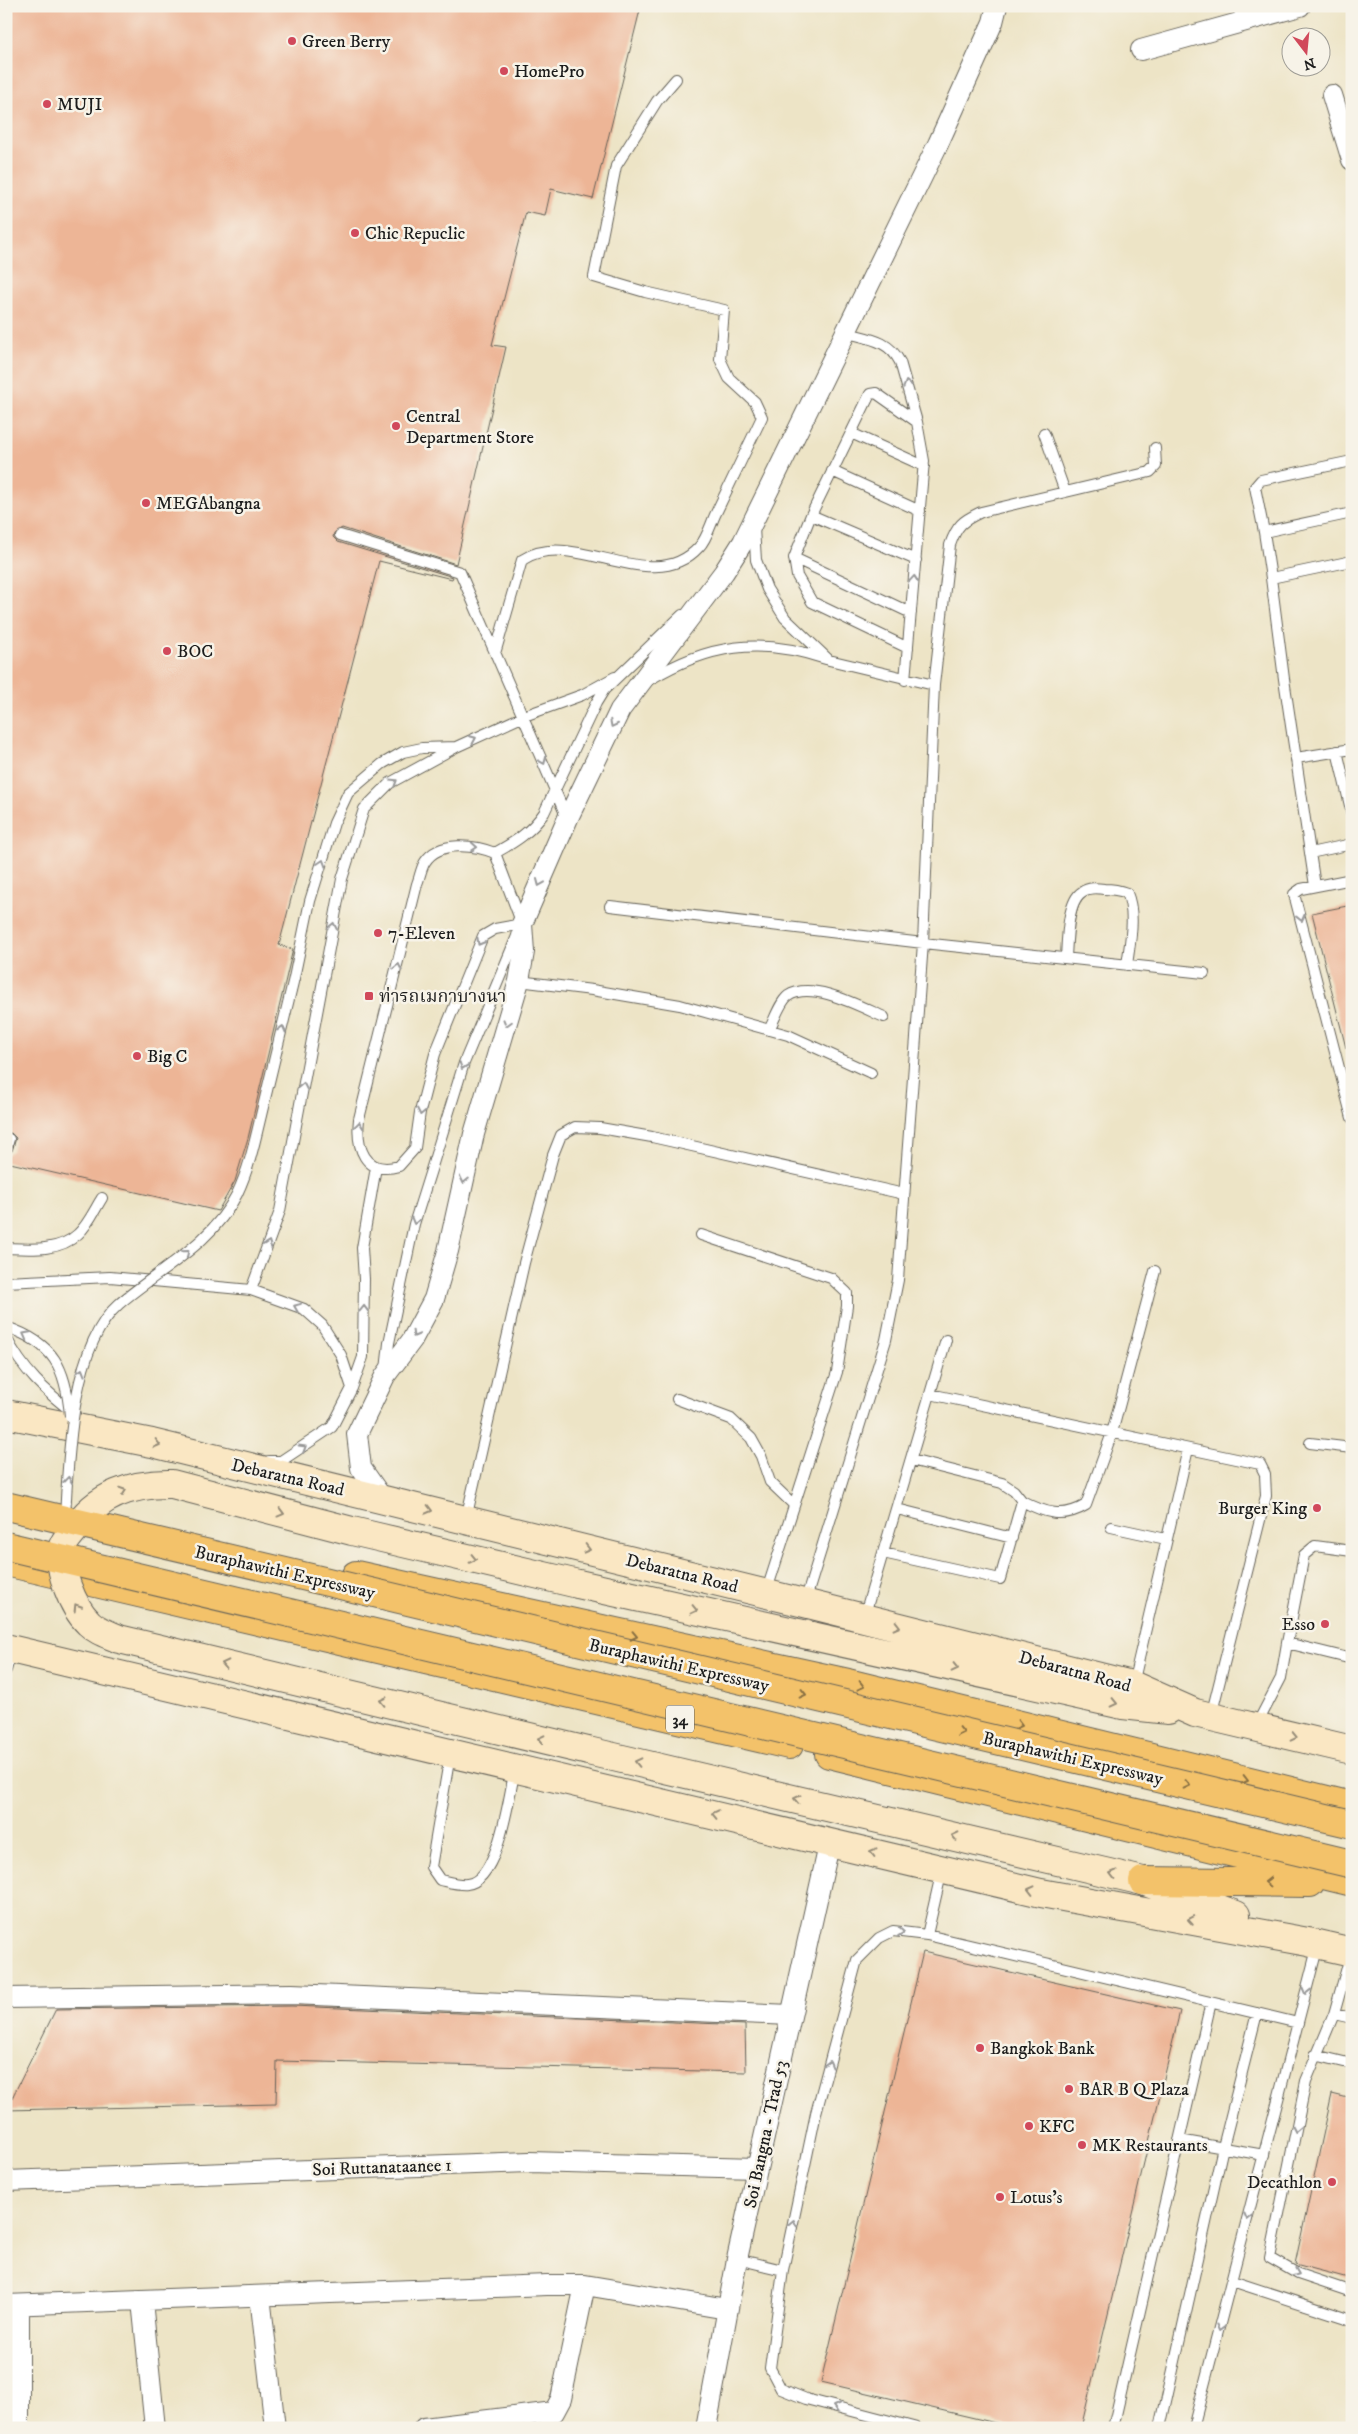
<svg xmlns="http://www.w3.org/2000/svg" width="1358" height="2434" viewBox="0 0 1358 2434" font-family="'IM FELL DW Pica','Noto Serif Thai',serif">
  <rect width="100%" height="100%" fill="#f7f3e8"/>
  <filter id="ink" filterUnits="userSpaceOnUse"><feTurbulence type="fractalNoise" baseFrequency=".02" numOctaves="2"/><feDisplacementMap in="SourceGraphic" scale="10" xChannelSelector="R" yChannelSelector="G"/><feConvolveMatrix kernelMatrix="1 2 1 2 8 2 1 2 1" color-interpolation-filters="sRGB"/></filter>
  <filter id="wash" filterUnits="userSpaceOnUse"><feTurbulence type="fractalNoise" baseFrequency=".0096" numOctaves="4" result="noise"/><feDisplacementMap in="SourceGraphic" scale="20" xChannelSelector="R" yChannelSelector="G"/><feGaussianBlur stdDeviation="1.12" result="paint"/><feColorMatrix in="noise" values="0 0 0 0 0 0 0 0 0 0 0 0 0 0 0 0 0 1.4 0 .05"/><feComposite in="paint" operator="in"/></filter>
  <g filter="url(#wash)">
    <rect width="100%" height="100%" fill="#ede4c6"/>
    <g id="blocks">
      <path fill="#edb596" d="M6,6H641L593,199L551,189L545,216L526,212L492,345L506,347L456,564L342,528L334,533L333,537L338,542L453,577L452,579L379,561L279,945L293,949L248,1138L235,1181L218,1211L6,1162V1156L12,1151L16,1138L11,1133H6Z
        M1352,905V1048H1346L1312,913Z
        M923,1952L1180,2011L1081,2428H1017L821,2382Z
        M292,2006L745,2025L746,2072L277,2061L276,2104L6,2110L56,2009Z
        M1332,2094L1352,2099V2279L1295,2264Z"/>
    </g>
  </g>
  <g filter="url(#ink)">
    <use href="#blocks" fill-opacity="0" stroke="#656258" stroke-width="1"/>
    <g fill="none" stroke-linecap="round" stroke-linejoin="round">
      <g stroke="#656258" stroke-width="12">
        <path id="lane" d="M1238,6L1242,22
          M844,332C868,339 888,339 900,362L917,422L924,461L905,680
          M851,433L924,466
          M1044,433L1065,492
          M1352,461L1261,480L1255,487L1264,532L1352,513
          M832,471L920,511
          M811,515L794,558L797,576L812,602L908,648
          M754,528L756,560L767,589L785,618L829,660L934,685
          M1264,532L1271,578
          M340,535L460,572L567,818
          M794,558L911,613
          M916,560L811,515L870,394L876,393L917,422
          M496,650L522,560C573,526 652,599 699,547C707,539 711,523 716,513C731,481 747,449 762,417L755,402L729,378L720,359L724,310L645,292L594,277L616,166L657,101L676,79
          M649,680C708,644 760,637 826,659
          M1337,751L1352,814
          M1296,758L1352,749
          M495,853C515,842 531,832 544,813L596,703L604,690L682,615
          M1310,853L1352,844
          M1352,879L1301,889L1294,894L1352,1118
          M1315,886L1284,679L1271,578L1352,561
          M610,906L923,943L1204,973
          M1066,958C1067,942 1067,901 1082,892C1089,887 1097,888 1104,889C1113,889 1119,890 1127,893C1136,914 1130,942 1127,965
          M294,978L310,901L334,823L348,793L382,764L403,752L422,748L456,747L524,716L582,695L615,677
          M519,981L592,990L680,1005L788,1035L871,1073
          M769,1030C774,1021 780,1002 788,996C812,980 861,1007 884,1017
          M6,1149L9,1139
          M701,1235L831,1278L847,1293V1306L837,1372L766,1593
          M6,1248C30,1249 59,1252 78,1234C88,1225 95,1209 102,1198
          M6,1282L110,1277L251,1290L304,1309L322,1325L341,1355L352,1388
          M251,1290L280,1211L342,879L364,809L390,783L456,747
          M6,1337C22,1370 46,1392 75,1414
          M386,1370L389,1343L414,1224L431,1170L464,1063L522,924L495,853C475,845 439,840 425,862C421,868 420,877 417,884L359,1119C356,1147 364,1176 399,1166L415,1148L420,1112L435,1054L483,936L495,929L522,924
          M930,1394L1260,1464L1265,1474L1266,1496L1211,1716
          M677,1399L731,1419L751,1438L761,1456L770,1482L794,1505
          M1310,1443L1352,1448
          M911,1460L1002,1483L1014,1491L1022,1501
          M269,1461H281L332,1427L352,1388L363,1357L364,1279L362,1248L376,1167
          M897,1509L1012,1538
          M466,1519L524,1263L553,1155L561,1135L575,1127L600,1128L652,1137L904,1194
          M1111,1527L1166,1539
          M883,1553L1000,1579L1022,1501C1045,1513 1063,1519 1086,1505L1112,1433L1155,1271
          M805,1602L886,1340L898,1280L923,943L934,685L950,545C957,525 962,521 981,512L1150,472L1156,466L1155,448
          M864,1617L946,1340
          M1287,1643L1304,1555L1315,1546L1352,1551
          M6,1670L12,1650
          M1133,1684L1188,1449
          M1256,1726L1281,1678L1287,1643L1352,1659
          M450,1755L431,1867L440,1880C449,1882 459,1885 467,1884C499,1881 509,1795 515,1769
          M927,1935L942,1870
          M1351,1953L1334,2014L1306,2081L1270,2258L1298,2274L1352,2292
          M1334,2014L1352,2018
          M1315,2055L1352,2064
          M1179,2140L1264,2155
          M737,2259L783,2270
          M1232,2281L1352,2320
          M917,2428L806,2399L781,2389L770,2368L783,2270L816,2113L857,1960L879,1938L893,1931L927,1935L1298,2023
          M1113,2428L1211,2002
          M1160,2428L1223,2147L1257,2013
          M1193,2428L1318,1945"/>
      </g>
      <g stroke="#656258" stroke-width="22">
        <path id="street" d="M1141,50L1300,6
          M1332,95L1352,160
          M382,1498L361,1468L357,1434L385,1376L412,1340L434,1299L448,1251L474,1134L519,981L524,952L522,924L568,818L620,710L724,572L743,542L938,144L993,22L997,6
          M6,1998L292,1994L791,2015
          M6,2181L529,2162L757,2168
          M260,2296L275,2428
          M142,2301L155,2428
          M6,2305L547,2285H585L727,2309
          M19,2306V2428
          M424,2428L554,2412L561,2399L585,2285
          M706,2428L737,2259L830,1841"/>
      </g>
      <g stroke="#656258" stroke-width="30">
        <path id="secondary" d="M6,1414L152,1443L804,1603L1132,1685L1195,1713L1352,1750
          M578,1584L1123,1705L1168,1710
          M6,1648L1041,1893L1308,1942L1352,1952
          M588,1751L1143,1881L1236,1915"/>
      </g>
      <g stroke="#656258" stroke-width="30">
        <path id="highway" d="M6,1562L789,1745
          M356,1575L848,1683L1352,1806
          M829,1754L1352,1882
          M1143,1881L1310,1883"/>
      </g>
      <use href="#lane" stroke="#fff" stroke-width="10"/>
      <use href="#street" stroke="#fff" stroke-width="20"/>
      <use href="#secondary" stroke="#fae7c3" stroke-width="28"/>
      <use href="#highway" stroke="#f3c26a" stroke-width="28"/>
      <g stroke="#656258" stroke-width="12" stroke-linecap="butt">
        <path id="lane-bridge" d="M6,1327C54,1343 66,1368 70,1416
          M65,1519C68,1459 71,1346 119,1304C160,1269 212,1244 237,1194C250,1167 256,1136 263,1107C273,1064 284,1021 294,978"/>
      </g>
      <g stroke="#656258" stroke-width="30" stroke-linecap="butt">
        <path id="secondary-bridge" d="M578,1584L352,1531L172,1484C133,1483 96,1495 74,1530C71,1534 65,1540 63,1546C56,1567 73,1608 89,1623C97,1631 108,1634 119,1639L588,1751"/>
      </g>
      <g stroke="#656258" stroke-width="30" stroke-linecap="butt">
        <path id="highway-bridge" d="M6,1506L1352,1824
          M6,1546L1352,1864"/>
      </g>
      <use href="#lane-bridge" stroke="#fff" stroke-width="10"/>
      <use href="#secondary-bridge" stroke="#fae7c3" stroke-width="28"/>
      <use href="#highway-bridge" stroke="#f3c26a" stroke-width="28"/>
    </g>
    <defs><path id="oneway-chevron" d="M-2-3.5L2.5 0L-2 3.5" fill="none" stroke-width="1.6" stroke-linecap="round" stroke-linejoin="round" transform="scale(1.25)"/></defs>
    <g stroke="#999">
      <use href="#oneway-chevron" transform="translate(907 384) rotate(-106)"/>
      <use href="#oneway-chevron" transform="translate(914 579) rotate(-85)"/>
      <use href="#oneway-chevron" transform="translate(613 724) rotate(117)"/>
      <use href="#oneway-chevron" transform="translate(473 739) rotate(-24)"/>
      <use href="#oneway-chevron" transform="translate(543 761) rotate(67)"/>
      <use href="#oneway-chevron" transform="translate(394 782) rotate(-32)"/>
      <use href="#oneway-chevron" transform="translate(474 847) rotate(4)"/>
      <use href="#oneway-chevron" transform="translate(322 863) rotate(-72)"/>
      <use href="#oneway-chevron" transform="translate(540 883) rotate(113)"/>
      <use href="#oneway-chevron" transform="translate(1301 918) rotate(76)"/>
      <use href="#oneway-chevron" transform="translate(333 926) rotate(-79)"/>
      <use href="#oneway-chevron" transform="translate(480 942) rotate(120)"/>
      <use href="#oneway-chevron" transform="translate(398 967) rotate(-77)"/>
      <use href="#oneway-chevron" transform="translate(507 1023) rotate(106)"/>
      <use href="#oneway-chevron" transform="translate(282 1029) rotate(-76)"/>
      <use href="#oneway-chevron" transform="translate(463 1066) rotate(109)"/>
      <use href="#oneway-chevron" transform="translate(303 1086) rotate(-79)"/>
      <use href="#oneway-chevron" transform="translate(421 1112) rotate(102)"/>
      <use href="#oneway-chevron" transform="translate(359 1125) rotate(-83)"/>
      <use href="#oneway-chevron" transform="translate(464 1180) rotate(103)"/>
      <use href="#oneway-chevron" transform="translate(415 1221) rotate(105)"/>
      <use href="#oneway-chevron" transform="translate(268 1244) rotate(-70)"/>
      <use href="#oneway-chevron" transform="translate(186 1253) rotate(-39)"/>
      <use href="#oneway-chevron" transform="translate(297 1307) rotate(-158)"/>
      <use href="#oneway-chevron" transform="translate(364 1309) rotate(-89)"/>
      <use href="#oneway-chevron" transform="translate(415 1334) rotate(120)"/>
      <use href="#oneway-chevron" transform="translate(26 1335) rotate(-152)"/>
      <use href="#oneway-chevron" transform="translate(81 1372) rotate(-74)"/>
      <use href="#oneway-chevron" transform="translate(303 1448) rotate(-31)"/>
      <use href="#oneway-chevron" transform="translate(68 1480) rotate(-84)"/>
      <use href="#oneway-chevron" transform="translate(901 1932) rotate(5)"/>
      <use href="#oneway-chevron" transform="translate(1306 1991) rotate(104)"/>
      <use href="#oneway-chevron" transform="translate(829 2064) rotate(-75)"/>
      <use href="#oneway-chevron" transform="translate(1296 2129) rotate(101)"/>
      <use href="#oneway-chevron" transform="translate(1248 2217) rotate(104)"/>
      <use href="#oneway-chevron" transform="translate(793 2223) rotate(-78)"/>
      <use href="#oneway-chevron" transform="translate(1296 2273) rotate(22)"/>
      <use href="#oneway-chevron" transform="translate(1220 2328) rotate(105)"/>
      <use href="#oneway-chevron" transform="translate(836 2407) rotate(-166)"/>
    </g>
    <g stroke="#968c78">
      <use href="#oneway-chevron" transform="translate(157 1444) rotate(14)"/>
      <use href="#oneway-chevron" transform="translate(123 1491) rotate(-19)"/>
      <use href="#oneway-chevron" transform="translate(429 1510) rotate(14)"/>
      <use href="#oneway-chevron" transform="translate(281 1513) rotate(15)"/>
      <use href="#oneway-chevron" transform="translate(587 1549) rotate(14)"/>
      <use href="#oneway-chevron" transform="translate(473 1559) rotate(13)"/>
      <use href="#oneway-chevron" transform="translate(77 1607) rotate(-122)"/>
      <use href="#oneway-chevron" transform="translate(694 1610) rotate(13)"/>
      <use href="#oneway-chevron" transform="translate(897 1626) rotate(14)"/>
      <use href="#oneway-chevron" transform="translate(225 1664) rotate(-167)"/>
      <use href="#oneway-chevron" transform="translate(955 1668) rotate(13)"/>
      <use href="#oneway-chevron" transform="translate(383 1701) rotate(-167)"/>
      <use href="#oneway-chevron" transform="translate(1114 1703) rotate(13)"/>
      <use href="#oneway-chevron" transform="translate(1294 1737) rotate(13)"/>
      <use href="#oneway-chevron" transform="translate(541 1739) rotate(-167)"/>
      <use href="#oneway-chevron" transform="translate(638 1762) rotate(-167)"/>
      <use href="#oneway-chevron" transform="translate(797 1799) rotate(-167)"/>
      <use href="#oneway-chevron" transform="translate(715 1814) rotate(-167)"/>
      <use href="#oneway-chevron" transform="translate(955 1836) rotate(-167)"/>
      <use href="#oneway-chevron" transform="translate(873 1852) rotate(-166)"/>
      <use href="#oneway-chevron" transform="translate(1113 1874) rotate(-166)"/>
      <use href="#oneway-chevron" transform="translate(1031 1890) rotate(-166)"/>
      <use href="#oneway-chevron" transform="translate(1191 1920) rotate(-170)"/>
    </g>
    <g stroke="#886f43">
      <use href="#oneway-chevron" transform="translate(634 1636) rotate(12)"/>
      <use href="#oneway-chevron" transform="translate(861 1686) rotate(14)"/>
      <use href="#oneway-chevron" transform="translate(803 1694) rotate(13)"/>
      <use href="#oneway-chevron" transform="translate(1019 1725) rotate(14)"/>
      <use href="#oneway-chevron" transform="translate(961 1732) rotate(13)"/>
      <use href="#oneway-chevron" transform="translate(1245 1780) rotate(14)"/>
      <use href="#oneway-chevron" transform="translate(1187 1785) rotate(13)"/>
      <use href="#oneway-chevron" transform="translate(1268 1882) rotate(-179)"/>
    </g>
  </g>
  <g fill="#d1495b" stroke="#f7f3e8" stroke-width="2">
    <circle cx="292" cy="41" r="5"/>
    <circle cx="504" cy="71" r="5"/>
    <circle cx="47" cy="104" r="5"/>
    <circle cx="355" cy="233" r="5"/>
    <circle cx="396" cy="426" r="5"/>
    <circle cx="146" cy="503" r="5"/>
    <circle cx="167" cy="651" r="5"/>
    <circle cx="378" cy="933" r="5"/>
    <rect x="364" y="991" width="10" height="10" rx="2.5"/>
    <circle cx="137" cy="1056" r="5"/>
    <circle cx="1317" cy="1508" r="5"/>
    <circle cx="1325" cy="1624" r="5"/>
    <circle cx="980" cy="2048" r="5"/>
    <circle cx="1069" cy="2089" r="5"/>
    <circle cx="1029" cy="2126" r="5"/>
    <circle cx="1082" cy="2145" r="5"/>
    <circle cx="1332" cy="2182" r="5"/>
    <circle cx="1000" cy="2197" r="5"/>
  </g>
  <g text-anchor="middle" stroke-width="5" stroke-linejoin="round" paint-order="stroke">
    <rect fill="#f7f3e8" stroke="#5e5c59" stroke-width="1" x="666" y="1705.5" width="28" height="27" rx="4"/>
    <g font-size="16" font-weight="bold" fill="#1c1c1c">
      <text x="680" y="1725">34</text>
    </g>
    <g font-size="18" fill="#1c1c1c" stroke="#f7f3e8" text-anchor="start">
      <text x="302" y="47">Green Berry</text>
      <text x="514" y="77">HomePro</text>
      <text x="57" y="110">MUJI</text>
      <text x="365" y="239">Chic Repuclic</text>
      <text x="406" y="422">Central<tspan x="406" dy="21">Department Store</tspan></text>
      <text x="156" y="509">MEGAbangna</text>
      <text x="177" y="657">BOC</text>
      <text x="388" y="939">7-Eleven</text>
      <text x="379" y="1002">ท่ารถเมกาบางนา</text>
      <text x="147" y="1062">Big C</text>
      <text x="1307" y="1514" text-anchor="end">Burger King</text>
      <text x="1315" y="1630" text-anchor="end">Esso</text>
      <text x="990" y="2054">Bangkok Bank</text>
      <text x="1079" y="2095">BAR B Q Plaza</text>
      <text x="1039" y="2132">KFC</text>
      <text x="1092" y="2151">MK Restaurants</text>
      <text x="1322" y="2188" text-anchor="end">Decathlon</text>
      <text x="1010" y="2203">Lotus's</text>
    </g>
    <g font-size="18" fill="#1c1c1c" stroke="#f7f3e8">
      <text transform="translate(288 1477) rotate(13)" y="6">Debaratna Road</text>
      <text transform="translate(285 1572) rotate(13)" y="6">Buraphawithi Expressway</text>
      <text transform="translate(682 1573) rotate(14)" y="6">Debaratna Road</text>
      <text transform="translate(679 1665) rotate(13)" y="6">Buraphawithi Expressway</text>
      <text transform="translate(1075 1671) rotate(15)" y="6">Debaratna Road</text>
      <text transform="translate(1073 1758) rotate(13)" y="6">Buraphawithi Expressway</text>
      <text transform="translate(765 2134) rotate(-78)" y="6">Soi Bangna - Trad 53</text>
      <text transform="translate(382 2167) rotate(-2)" y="6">Soi Ruttanataanee 1</text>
    </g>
  </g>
  <rect width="1358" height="2434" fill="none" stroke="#f7f3e8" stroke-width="25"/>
  <g transform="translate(1306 52) rotate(164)"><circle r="24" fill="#f7f3e8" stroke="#9f9d96"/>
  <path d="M0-4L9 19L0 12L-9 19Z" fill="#d1495b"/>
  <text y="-8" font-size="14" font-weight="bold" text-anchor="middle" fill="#1c1c1c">N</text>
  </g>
</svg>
